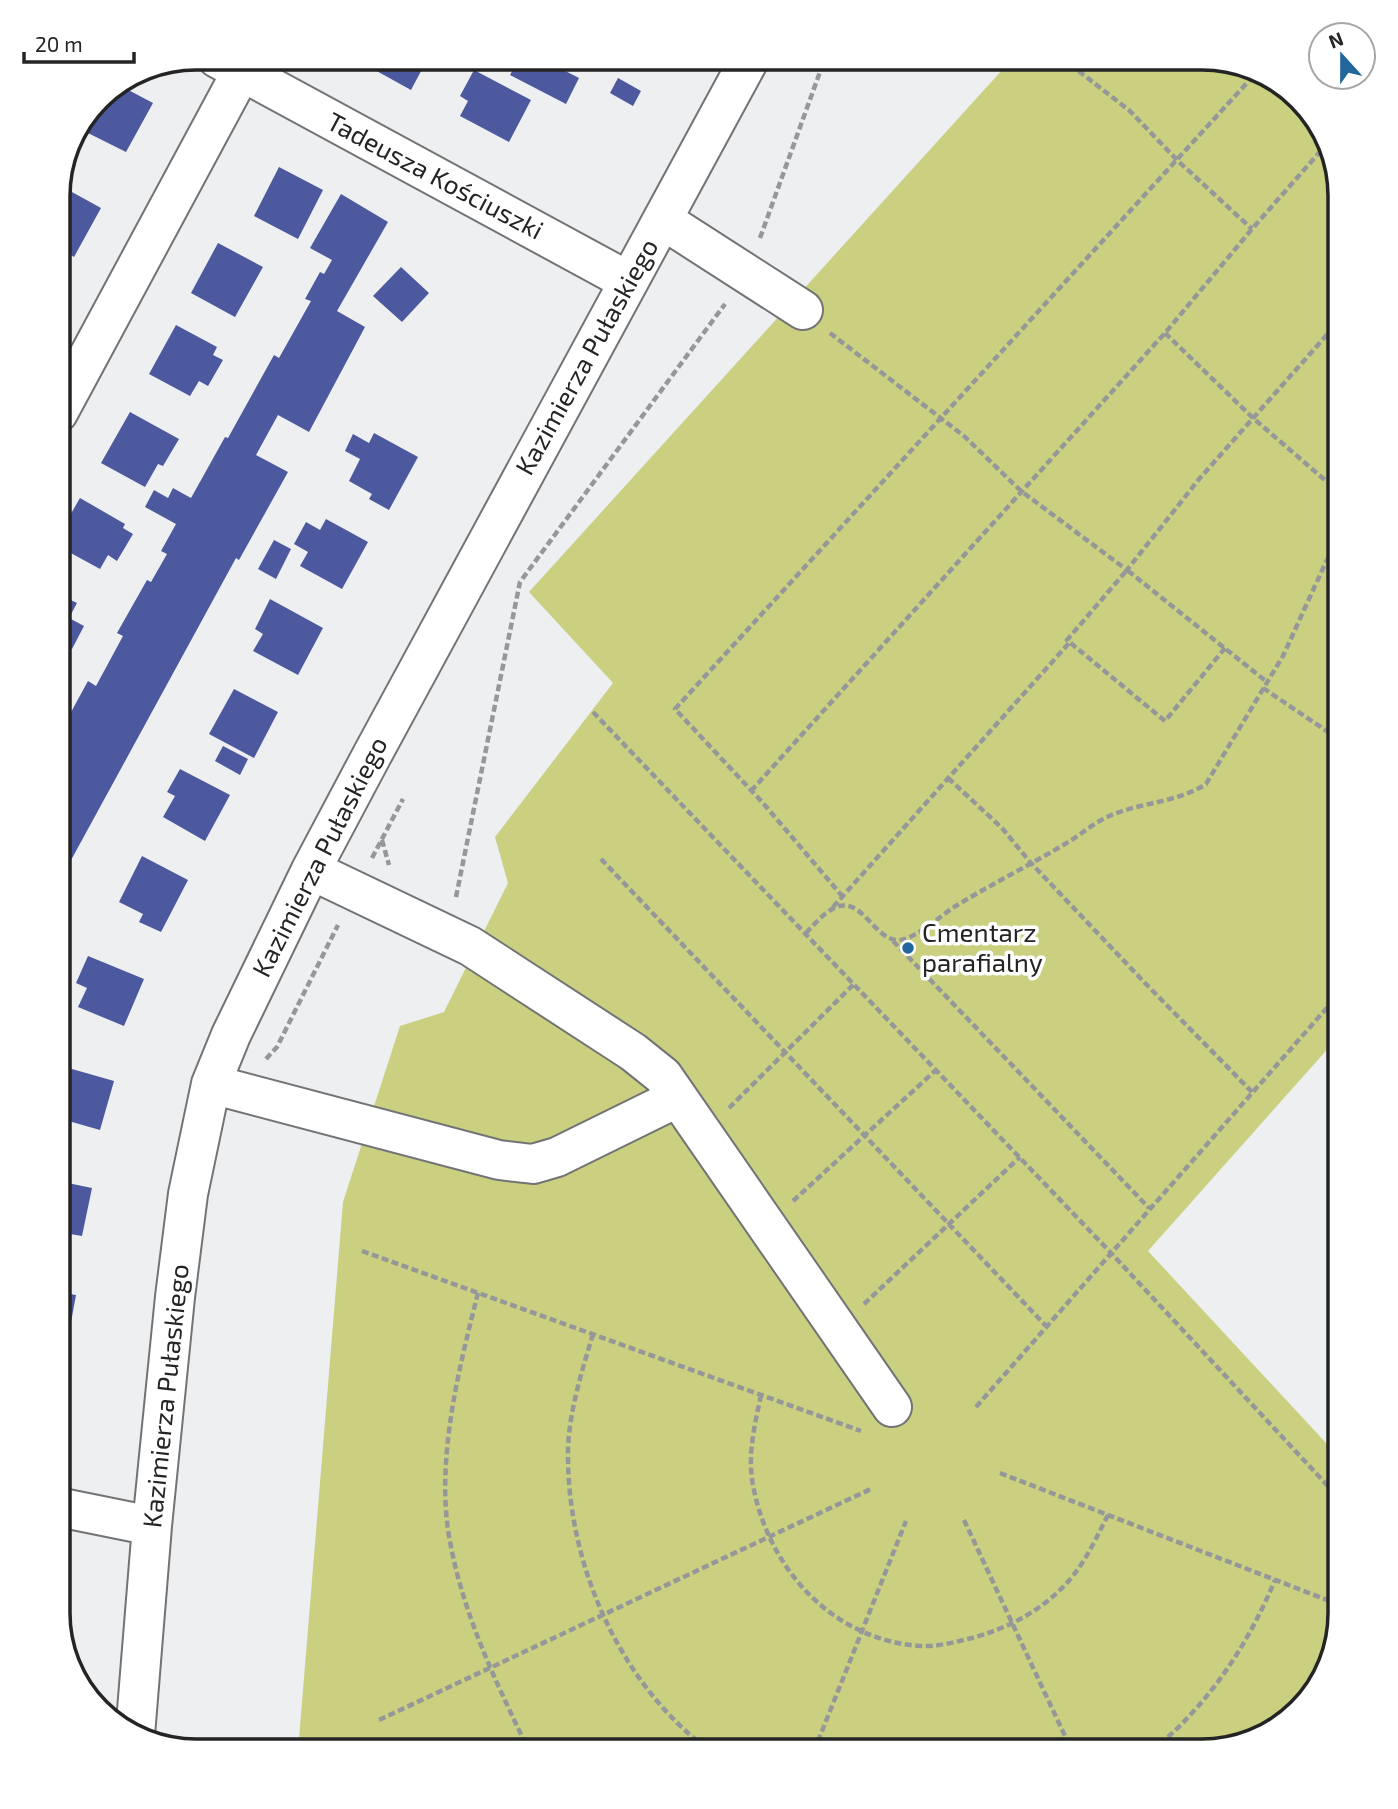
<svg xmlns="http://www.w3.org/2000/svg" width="1398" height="1809" viewBox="0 0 1398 1809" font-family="'Exo 2',sans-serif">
  <rect width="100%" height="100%" fill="#eeeff1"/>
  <path fill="#cad080" d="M1013,58H1211L1272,76L1317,119L1340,196V1035L1148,1251L1340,1458V1614L1322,1682L1279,1728L1203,1751H298L343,1202L400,1026L444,1012L508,883L495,837L613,683L529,592Z"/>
  <path fill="#4d599e" d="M367,58H428L411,90L364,64Z
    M519,58H540L579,78L566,104L510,75Z
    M474,70L531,100L509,142L460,116L468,101L460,96Z
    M618,78L641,91L633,106L610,93Z
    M117,84L153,103L126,152L84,131L104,93Z
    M279,167L323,190L298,239L254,216Z
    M61,186L101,208L74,257L58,247V191Z
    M341,194L388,222L337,311L365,327L309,432L278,415L256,455L288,472L239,560L236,558L58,884V736L88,681L96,686L123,636L117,633L147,580L151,582L167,554L161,551L176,524L145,507L154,490L168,498L173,488L191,498L225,437L228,438L274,355L279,358L311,301L305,299L320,272L324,274L332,260L310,248Z
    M218,243L263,267L235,317L191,293Z
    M401,267L429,293L402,322L373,296Z
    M176,325L217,347L213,355L223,360L208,386L199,381L190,396L149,374Z
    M130,412L179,439L163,466L158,464L145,487L101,463Z
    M374,433L418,457L389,510L369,499L372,494L349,481L360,459L345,451L353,434L369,443Z
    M80,498L125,524L123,528L133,534L117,561L108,555L100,569L58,546V536Z
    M326,519L368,542L342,589L300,566L308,552L294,544L306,522L320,530Z
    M274,540L291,549L276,579L258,569Z
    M58,594L77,603L69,618L84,626L72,649L58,642Z
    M270,599L323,628L298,675L253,651L263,634L255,629Z
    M234,689L278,712L254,758L209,734Z
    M223,746L248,759L240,775L215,761Z
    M180,769L230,795L205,841L163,817L175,796L167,792Z
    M142,856L188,880L161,932L139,922L143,914L119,902Z
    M88,956L144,979L124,1026L78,1007L87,988L76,983Z
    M58,1065L114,1081L100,1130L58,1118Z
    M58,1181L92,1188L82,1236L58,1232Z
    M58,1292L76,1295L65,1355L58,1354Z"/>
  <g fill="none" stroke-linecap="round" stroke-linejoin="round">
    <g stroke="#727375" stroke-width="42">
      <path id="minor" d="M217,58L628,281
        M663,220L803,310
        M58,413L242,71
        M311,870L470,946L633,1052L663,1076L892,1407
        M211,1084L499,1160L533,1164L557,1157L677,1098
        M58,1507L152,1526
        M135,1735L152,1526L175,1297L188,1194L211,1084L231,1035L311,870L372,755L750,58"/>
    </g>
    <path stroke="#969798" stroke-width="4.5" stroke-dasharray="7 3.5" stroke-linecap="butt" d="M1062,58L1130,111L1177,160L1252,229
      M760,238L825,58
      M830,333L964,436L1021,491L1127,570L1200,478L1340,320
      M1165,333L1253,418L1340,493
      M1225,648L1165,721L1067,640L1127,570L1267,682
      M1263,688L1340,740
      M593,712L1112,1254L1340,1499
      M948,778L1002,828L1030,862L1145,983L1252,1092
      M751,791L1165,333L1252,229L1325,146
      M382,840L389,865
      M372,858L403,799
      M601,859L1047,1327
      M456,897L520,582L725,304
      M843,897L763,803L675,709L1257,72
      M833,907L1070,642
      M806,933C813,926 820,917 829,911C863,887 874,949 905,939C922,933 939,917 954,907C990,885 1028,866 1065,844C1079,836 1091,825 1105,818C1137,802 1175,804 1206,784L1283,656L1325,564L1340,536
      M893,941L1149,1208
      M266,1059L277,1047L338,925
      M729,1108L854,984
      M793,1201L936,1070
      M362,1251L861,1431
      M478,1293C459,1368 436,1458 449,1536C462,1613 496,1682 529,1751
      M864,1304L1020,1157
      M593,1334C581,1374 567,1418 568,1459C569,1569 622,1686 710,1751
      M761,1395C755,1424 747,1455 753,1485C768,1568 832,1640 920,1646C937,1647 955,1642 972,1638C1008,1628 1037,1613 1063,1587C1084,1566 1095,1540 1108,1515
      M976,1407L1340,993
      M1000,1473L1340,1605
      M964,1520L1072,1751
      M379,1720L873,1488
      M814,1751L906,1521
      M1152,1751C1208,1705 1247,1647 1275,1580"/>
    <use href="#minor" stroke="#fff" stroke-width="38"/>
  </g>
  <circle fill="#22679c" stroke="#fff" stroke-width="2.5" cx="908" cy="948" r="7"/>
  <g text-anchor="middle" stroke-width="7" stroke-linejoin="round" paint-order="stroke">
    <g font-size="26" fill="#242425" stroke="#fff">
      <text transform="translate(435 176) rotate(28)" y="9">Tadeusza Kościuszki</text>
      <text transform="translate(587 357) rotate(-61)" y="9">Kazimierza Pułaskiego</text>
      <text transform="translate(320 857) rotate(-63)" y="9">Kazimierza Pułaskiego</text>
      <text transform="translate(166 1396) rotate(-84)" y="9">Kazimierza Pułaskiego</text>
    </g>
    <g font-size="26" fill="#242425" stroke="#fff" text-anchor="start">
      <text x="922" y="942">Cmentarz<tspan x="922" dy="30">parafialny</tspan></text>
    </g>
  </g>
  <path d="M0 0H1398V1809H0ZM196 70H1202A126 126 0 0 1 1328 196V1613A126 126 0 0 1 1202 1739H196A126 126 0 0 1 70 1613V196A126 126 0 0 1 196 70Z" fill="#fff" fill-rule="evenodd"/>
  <path fill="none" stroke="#242425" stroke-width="3.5" d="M196 70H1202A126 126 0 0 1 1328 196V1613A126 126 0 0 1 1202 1739H196A126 126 0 0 1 70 1613V196A126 126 0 0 1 196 70Z"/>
  <g transform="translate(1342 56) rotate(339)"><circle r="33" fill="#ffffff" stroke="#a7a7a8" stroke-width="2"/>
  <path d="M0-5L12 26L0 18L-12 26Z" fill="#22679c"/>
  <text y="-10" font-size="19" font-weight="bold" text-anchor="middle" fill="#242425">N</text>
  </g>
  <path d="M24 52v10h110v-10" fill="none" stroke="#242425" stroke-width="3.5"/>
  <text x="35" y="52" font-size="21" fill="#242425" stroke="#ffffff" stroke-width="5" paint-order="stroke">20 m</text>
</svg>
